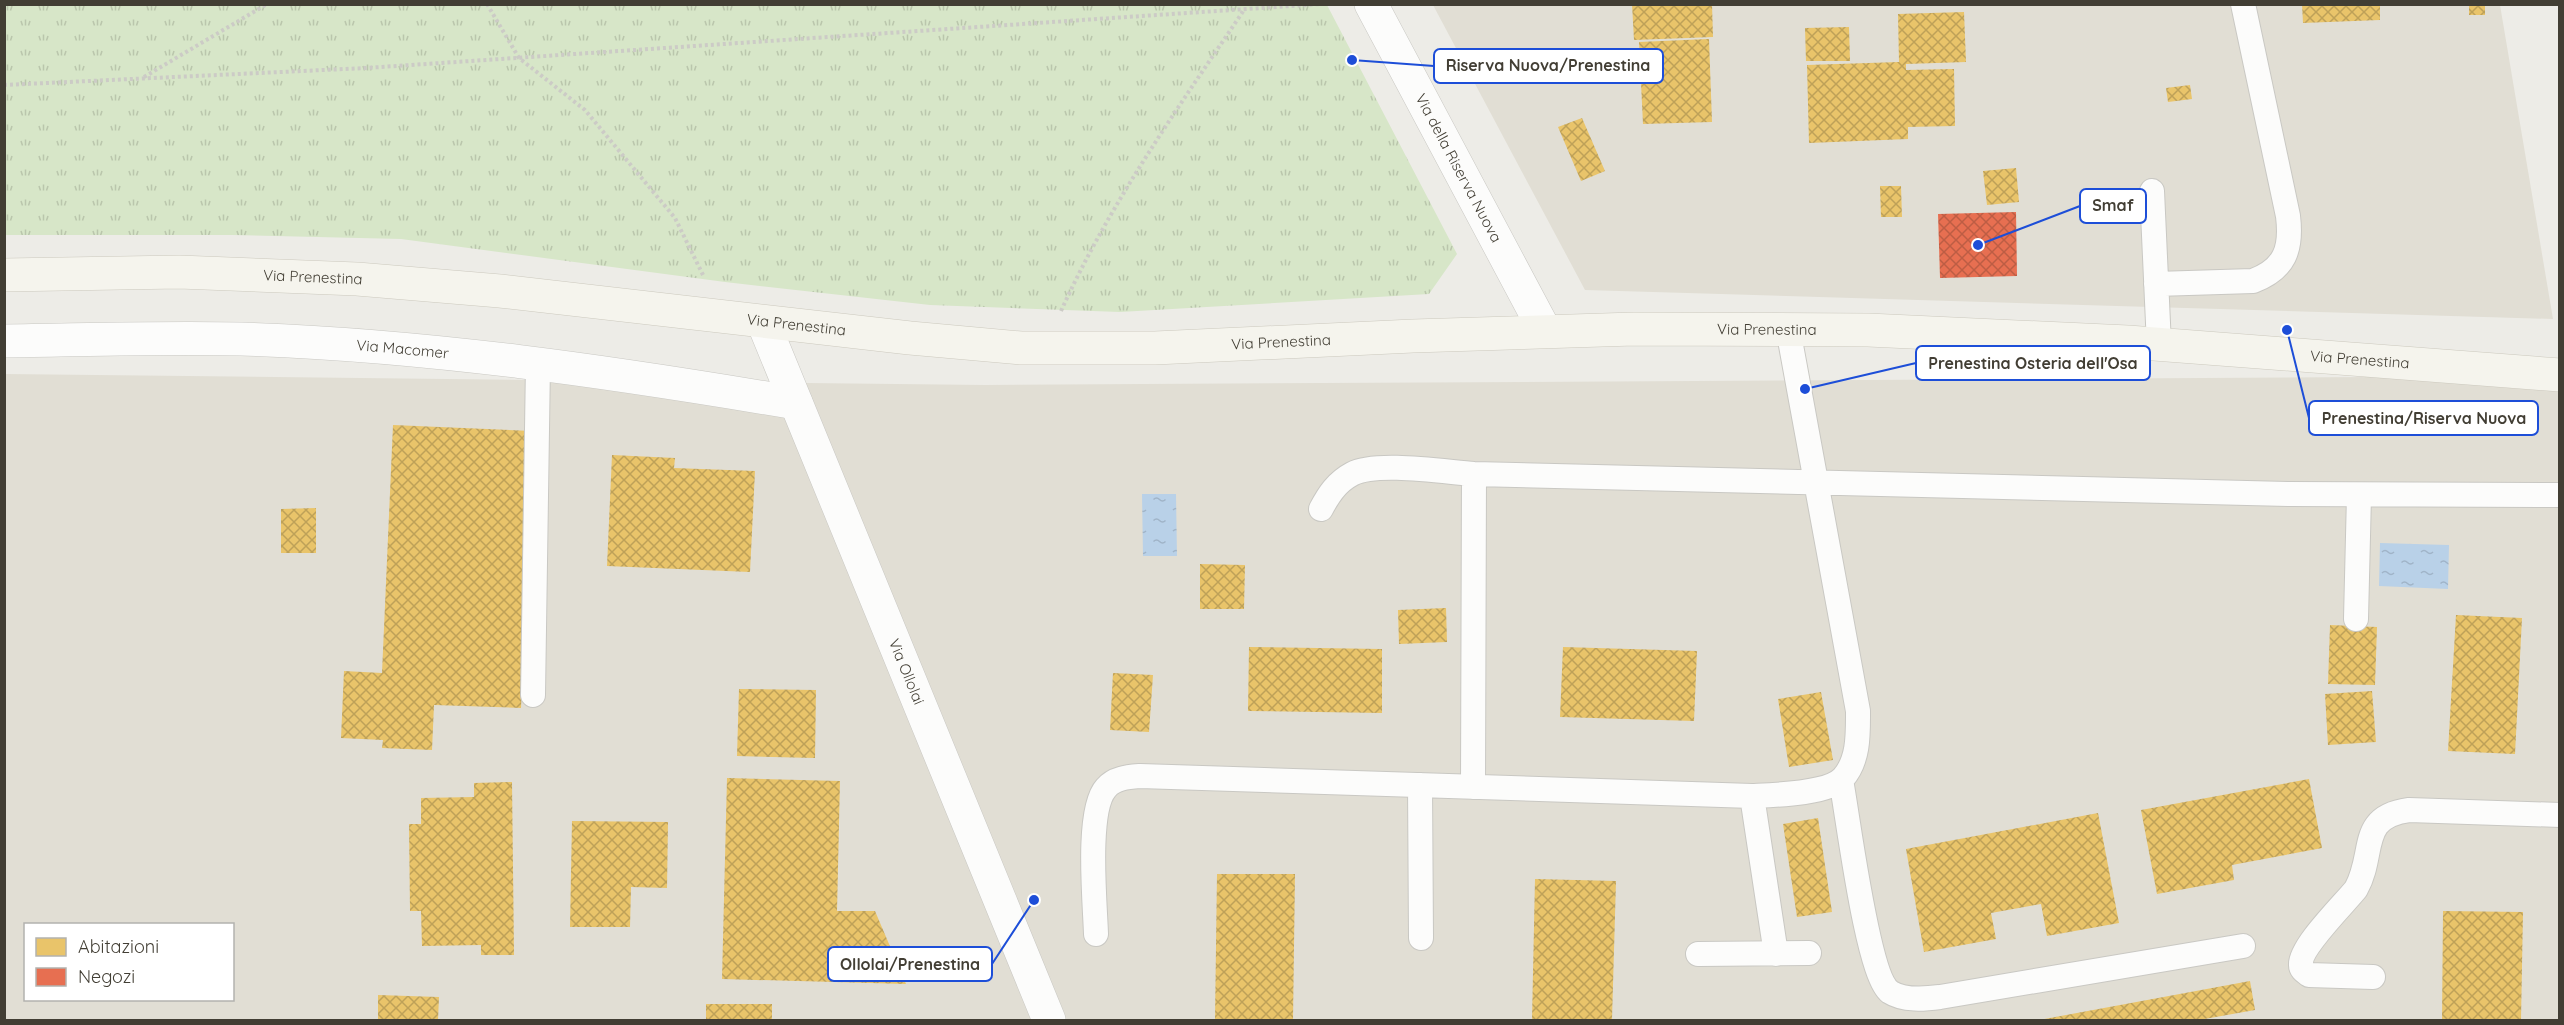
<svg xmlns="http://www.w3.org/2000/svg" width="2564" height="1025" viewBox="0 0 2564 1025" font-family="Quicksand,sans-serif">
  <defs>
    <pattern id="grass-tufts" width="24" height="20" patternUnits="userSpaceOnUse" patternTransform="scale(1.5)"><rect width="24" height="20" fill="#d7e6c8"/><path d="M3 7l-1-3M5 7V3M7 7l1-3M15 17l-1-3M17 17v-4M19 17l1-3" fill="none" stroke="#bac6ac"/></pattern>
    <pattern id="water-ripples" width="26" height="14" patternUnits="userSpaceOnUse" patternTransform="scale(1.5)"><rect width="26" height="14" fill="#b9d1e8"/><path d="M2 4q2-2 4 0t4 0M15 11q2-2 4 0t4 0" fill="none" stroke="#a0b4c8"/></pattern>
    <pattern id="homes-cross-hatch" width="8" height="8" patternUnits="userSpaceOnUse" patternTransform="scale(1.5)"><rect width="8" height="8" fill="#e9c46a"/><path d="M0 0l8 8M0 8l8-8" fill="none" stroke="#bea158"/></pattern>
    <pattern id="shops-cross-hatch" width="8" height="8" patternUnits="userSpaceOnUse" patternTransform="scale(1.5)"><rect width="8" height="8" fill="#e76f51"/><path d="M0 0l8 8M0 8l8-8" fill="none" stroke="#bd5d44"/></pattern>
  </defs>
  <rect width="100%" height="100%" fill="#edece7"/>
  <path fill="#e1ded4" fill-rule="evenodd" d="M1433,5H2500L2553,319L1585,290Z
    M5,374L985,385L2559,376V1020H5ZM26,924H232V1000H26Z"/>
  <path fill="url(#grass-tufts)" d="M4,5H1327L1457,254L1429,294L1120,312L930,305L725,282L401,239L232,235H5Z"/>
  <path fill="url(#water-ripples)" d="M1142,494H1176L1177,556H1143Z
    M2380,543L2449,545L2448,589L2379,586Z"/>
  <path fill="url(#homes-cross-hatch)" d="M1632,4H1712L1713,37L1634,40Z
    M2302,4H2380V20L2303,23Z
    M2469,4H2485V15H2469Z
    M1964,12L1966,62L1906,64V70L1954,69L1955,126L1908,127V139L1809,143L1807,65L1899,62L1898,14Z
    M1849,27L1850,61H1806L1805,28Z
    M1709,39L1712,122L1643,124L1639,42Z
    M2190,85L2192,99L2168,102L2166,88Z
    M1582,118L1605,171L1581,181L1558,127Z
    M2016,168L2019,202L1987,205L1983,171Z
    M1880,186H1901L1902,217H1881Z
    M393,425L533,431L521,708L434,705L432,750L382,748L383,740L341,738L344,671L382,673Z
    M612,455L675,458L674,468L755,471L750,572L607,566Z
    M316,508V553H281V509Z
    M1200,564L1245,565L1244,609H1200Z
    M1446,608L1447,642L1399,644L1398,610Z
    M2456,615L2522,618L2515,754L2448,751Z
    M2330,625L2377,627L2375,685L2328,684Z
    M1249,647L1382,649V713L1248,711Z
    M1563,647L1697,651L1694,721L1560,717Z
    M1113,673L1153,675L1149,732L1110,730Z
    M739,689L816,690L815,758L737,756Z
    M2372,691L2376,742L2328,745L2325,694Z
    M1821,692L1833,760L1789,767L1778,699Z
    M727,778L840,781L837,911H875L906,984L722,979Z
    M2309,779L2322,848L2232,865L2234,880L2157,894L2141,810Z
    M512,782L514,955H481V945L422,946L421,911H410L409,824H421V798L474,797V783Z
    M2098,813L2119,923L2047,936L2041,904L1991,913L1996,939L1924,952L1906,849Z
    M1818,818L1832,912L1797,917L1783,824Z
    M572,821L668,822L667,888L631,887L630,927H570Z
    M1217,874H1295L1293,1020H1215Z
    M1535,879L1616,881L1612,1020H1532Z
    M2443,911L2523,912L2521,1020H2442Z
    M2250,981L2255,1010L2199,1020H2039Z
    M378,995L439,997L438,1020H378Z
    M706,1004H772V1020H706Z"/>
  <path fill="url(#shops-cross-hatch)" d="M2016,212L2017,276L1940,278L1938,214Z"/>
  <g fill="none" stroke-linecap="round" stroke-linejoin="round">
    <g stroke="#c9c8c3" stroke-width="26">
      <path id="lane" d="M2152,191L2159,345
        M2156,284L2253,281C2285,269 2292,249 2288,216L2243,4
        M1321,509C1329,494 1337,482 1352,474C1376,461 1445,472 1474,474L2290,494L2560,495
        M2356,619L2359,495
        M533,695L538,363
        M1841,780C1848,816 1867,975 1890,992C1904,1001 1925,999 1940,997L2243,946
        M1420,785L1421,938
        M1473,787L1474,474
        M1752,796L1776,954
        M1096,934C1095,903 1086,810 1106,788C1114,778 1128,777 1140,776L1752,796C1773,795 1828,794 1843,778C1859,760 1858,734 1858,711L1788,329
        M1698,954L1809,953
        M2373,977L2309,975C2305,972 2301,970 2301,965C2299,948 2344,904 2356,889C2376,853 2357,817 2409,810L2560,815"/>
    </g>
    <g stroke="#c9c8c3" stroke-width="34">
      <g id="street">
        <path id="s1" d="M1371,4L1545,331"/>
        <path id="s2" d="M763,322L1049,1020"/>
        <path id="s3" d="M4,341C83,340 162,337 241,339C428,345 612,372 796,403"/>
      </g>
    </g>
    <g stroke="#ccc9be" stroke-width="34">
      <g id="secondary">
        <path id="s4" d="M4,275L179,272L357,279L500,291L910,338L1021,348H1155L1413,336L1634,329L1868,330L2128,342L2560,375"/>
      </g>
    </g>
    <path stroke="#cccbc6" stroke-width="4" stroke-dasharray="3 3" stroke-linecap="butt" d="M487,4L519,58L585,110L675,218L703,275
      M144,77L267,4
      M4,85L366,68L1321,4
      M1061,311C1110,203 1178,108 1244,10"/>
    <use href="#lane" stroke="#fcfcfb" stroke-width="24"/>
    <use href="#street" stroke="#fcfcfb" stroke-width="33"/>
    <use href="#secondary" stroke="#f5f4ed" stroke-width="33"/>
  </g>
  <g text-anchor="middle" stroke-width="6" stroke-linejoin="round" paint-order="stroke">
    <g font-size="15" fill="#423e34" stroke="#fff">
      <text dy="5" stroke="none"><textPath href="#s1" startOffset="186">Via della Riserva Nuova</textPath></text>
      <text dy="5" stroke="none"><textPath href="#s4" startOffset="309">Via Prenestina</textPath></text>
      <text dy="5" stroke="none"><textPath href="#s4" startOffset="795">Via Prenestina</textPath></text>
      <text dy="5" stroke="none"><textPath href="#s4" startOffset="1767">Via Prenestina</textPath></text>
      <text dy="5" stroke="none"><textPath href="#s4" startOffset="1281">Via Prenestina</textPath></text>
      <text dy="5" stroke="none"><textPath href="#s3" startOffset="399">Via Macomer</textPath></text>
      <text dy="5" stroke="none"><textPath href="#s4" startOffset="2361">Via Prenestina</textPath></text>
      <text dy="5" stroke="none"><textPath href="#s2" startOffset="378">Via Ollolai</textPath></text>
    </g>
  </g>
  <path fill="none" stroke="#1d4ed8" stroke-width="2" d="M1352 60L1434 66M1978 245L2080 206M1805 389L1916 363M2287 330L2309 418M1034 900L992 964"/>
  <g fill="#1d4ed8" stroke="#fff" stroke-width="2">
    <circle cx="1352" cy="60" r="6"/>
    <circle cx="1978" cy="245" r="6"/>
    <circle cx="1805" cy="389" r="6"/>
    <circle cx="2287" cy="330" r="6"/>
    <circle cx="1034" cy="900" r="6"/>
  </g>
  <g fill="#fff" stroke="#1d4ed8" stroke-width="2">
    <rect x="1434" y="49" width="229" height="34" rx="6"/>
    <rect x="2080" y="189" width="66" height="34" rx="6"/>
    <rect x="1916" y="346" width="234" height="34" rx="6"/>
    <rect x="2309" y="401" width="229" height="34" rx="6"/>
    <rect x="828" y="947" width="164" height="34" rx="6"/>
  </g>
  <g font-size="16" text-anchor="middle" font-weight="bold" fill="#423e34">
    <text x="1548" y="71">Riserva Nuova/Prenestina</text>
    <text x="2113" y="211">Smaf</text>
    <text x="2033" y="369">Prenestina Osteria dell'Osa</text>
    <text x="2424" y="424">Prenestina/Riserva Nuova</text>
    <text x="910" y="970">Ollolai/Prenestina</text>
  </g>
  <rect width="2564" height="1025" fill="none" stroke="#423e34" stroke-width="12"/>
  <rect x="24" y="923" width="210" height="78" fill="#ffffff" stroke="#b3b2ae" stroke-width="1.5"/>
  <rect x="36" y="938" width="30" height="18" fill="#e9c46a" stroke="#b3b2ae" stroke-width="1.5"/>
  <text x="78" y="953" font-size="18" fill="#423e34">Abitazioni</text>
  <rect x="36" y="968" width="30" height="18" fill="#e76f51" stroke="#b3b2ae" stroke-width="1.5"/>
  <text x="78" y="983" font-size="18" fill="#423e34">Negozi</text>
</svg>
